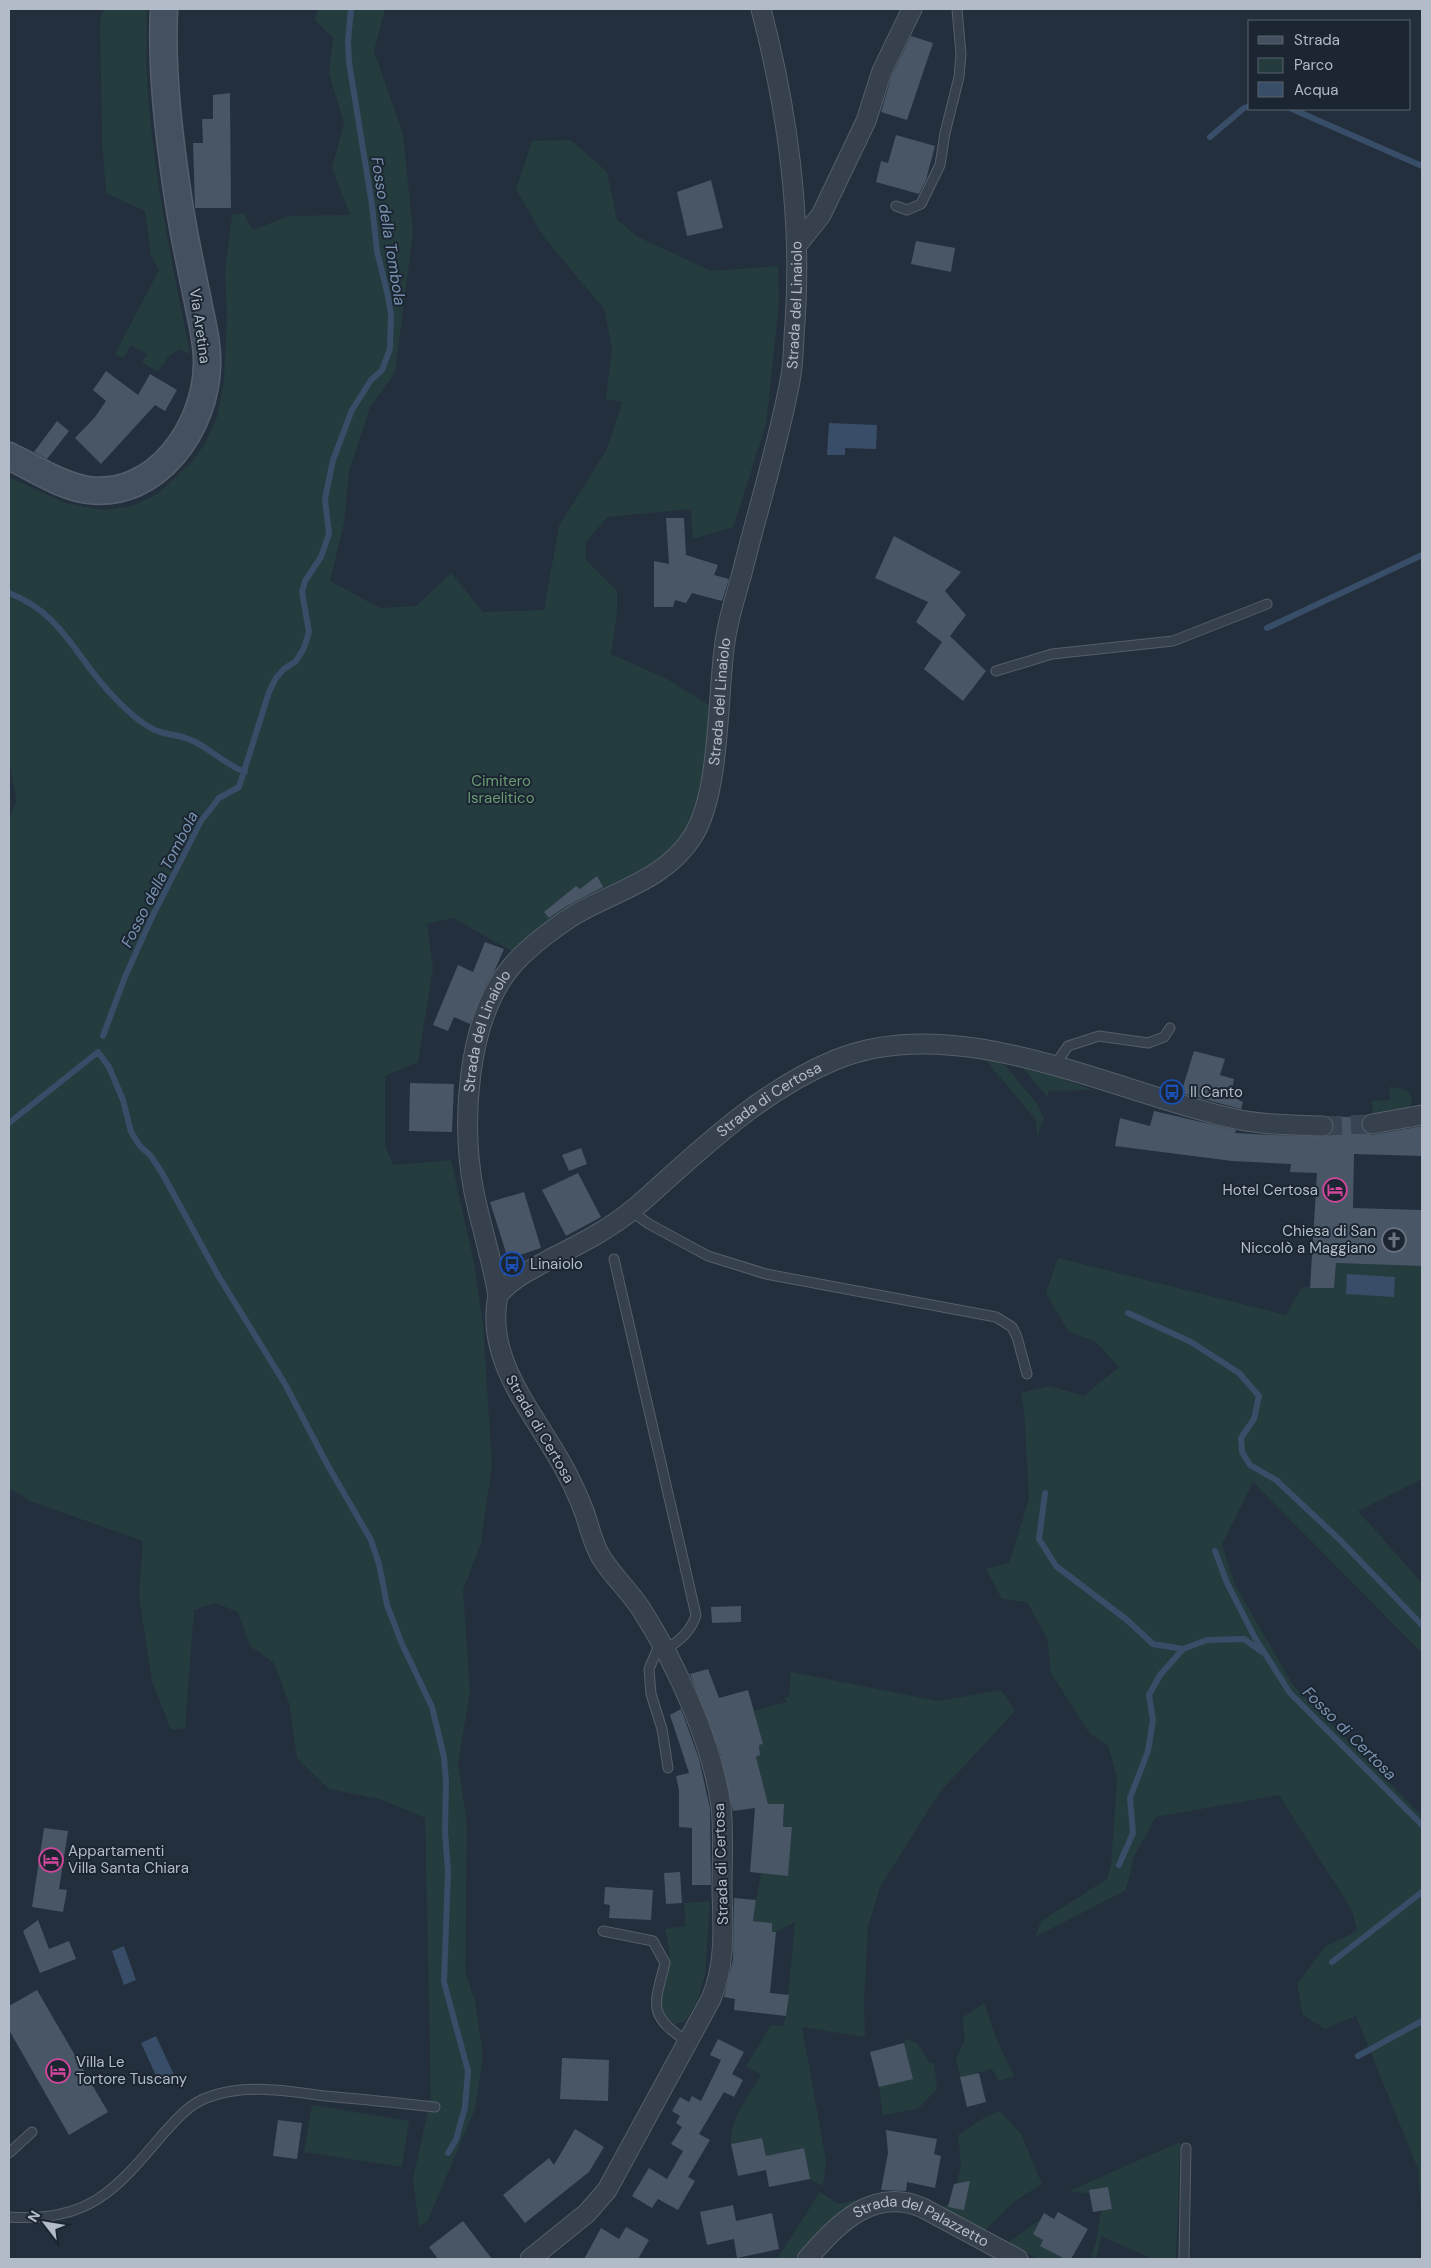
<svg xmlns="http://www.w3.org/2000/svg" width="1431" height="2268" viewBox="0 0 1431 2268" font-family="'DM Sans',sans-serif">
  <rect width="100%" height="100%" fill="#232f3d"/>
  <path fill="#253c3e" d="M104,9H147C147,31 146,54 147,77C152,170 172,263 190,354L179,349L168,357L158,372L142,362L147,354L131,345L124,358L115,354L159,270L151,256L145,211L106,193L102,139L100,20Z
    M318,9H385L374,51L403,134L413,232L395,373L370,407L349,472L344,523L330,581L380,608L416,606L451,573L483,612L544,610L559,526L607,449L622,402L606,399L612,347L604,309L543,236L516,189L532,141L571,140L607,172L617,220L638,237L711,271L778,266L779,303L766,425L733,527L693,539L691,509L607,517L586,542L585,559L617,591V614L611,654L667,679L709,705C707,750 702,822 668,853C646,873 618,885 592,898H586L515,953L454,918L427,924L433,968L418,1062L385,1076V1145L393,1165L451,1160L474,1263L483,1324L492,1465L481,1543L463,1590L470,1692L458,1763L467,1824L465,1972L475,2001L483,2056L475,2109L427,2222L419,2226L413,2179L431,2096L425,1818L380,1799L329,1789L297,1758L289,1703L274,1663L250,1646L238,1612L215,1603L194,1610L185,1728L171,1730L152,1681L139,1596L143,1541L30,1501L9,1488V818L17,801L9,762V477L65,503L103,510L133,506L159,493L192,461L205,444L217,417L224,382L227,316L225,271L232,215L243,213L253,230L289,216L350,215L332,168L344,123L329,73L333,38L315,20Z
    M983,1057L1005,1065L1037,1104L1044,1118L1037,1136L1036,1120Z
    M1023,1068L1044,1072L1093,1090L1049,1091L1047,1097Z
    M1389,1087C1402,1087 1419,1092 1409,1108L1373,1114L1372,1101L1390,1100Z
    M1058,1258L1286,1315L1302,1287L1334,1288L1336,1263L1422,1266V1479L1358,1511L1422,1583V1653L1253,1482L1222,1544L1235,1585L1293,1685L1422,1816V2226L1418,2169L1356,2016L1325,2029L1303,2015L1297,1984L1326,1946L1357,1931L1352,1910L1279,1795L1156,1817L1134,1856L1126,1890L1035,1937L1041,1921L1107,1879L1111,1865L1117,1779L1108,1745L1090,1734L1051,1673L1047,1638L1027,1602L1002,1599L986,1569L1009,1563L1029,1499L1024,1410L1021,1393L1050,1386L1084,1396L1119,1367L1096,1342L1068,1331L1046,1293Z
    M791,1672L938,1701L1001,1690L1015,1711L939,1793L880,1887L868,1927L864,2000L865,2037L802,2027L826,2161L823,2186L810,2179L804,2148L766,2156L762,2138L731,2144C730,2119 748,2096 761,2075L746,2066L771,2025L783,2026L786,2016L795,1922L776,1932H772V1923L753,1921L761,1873L788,1875L792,1828L783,1827L784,1804H768L756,1757L760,1755L759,1745L763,1744L754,1711L786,1702L784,1697H789Z
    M710,1901L705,1974L698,2000L686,2021L675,2024C649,2004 668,1986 669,1960C670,1950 667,1939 665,1929L686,1926L684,1903Z
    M984,2003L996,2038L1014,2076L999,2081L992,2069L960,2077L956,2059L965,2039L962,2018Z
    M906,2039L917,2043L930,2063H934L937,2089L918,2109L883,2115L879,2087L912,2078L904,2043Z
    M312,2105L409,2121L402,2167L304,2152Z
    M1000,2111L1021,2134L1042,2184L1015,2201L984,2231L942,2209L949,2203L948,2207L965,2209L967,2196L955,2193L961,2164L958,2135L984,2118Z
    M1180,2142L1176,2259H1153L1101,2236L1096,2259H1090L1096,2242L1101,2211L1112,2209L1108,2188L1090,2194L1069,2191Z
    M820,2192L838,2204L869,2197L824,2228L794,2259H777Z
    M1041,2219L1033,2234L1043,2240L1041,2246L1065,2259H1038L1007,2243Z"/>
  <path fill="#384d67" d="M829,423L877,425L876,449L845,448V455H827Z
    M1347,1274L1395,1277L1394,1297L1346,1294Z
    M124,1946L136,1980L124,1985L112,1951Z
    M156,2036L174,2075L159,2082L141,2043Z"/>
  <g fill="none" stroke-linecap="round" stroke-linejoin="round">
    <path stroke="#384d67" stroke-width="6" d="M1292,109L1422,166
      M1210,137L1244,108L1250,106
      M9,593C62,613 76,658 112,695C124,708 143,726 160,732C171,735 183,736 193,741C212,750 226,765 245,772
      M1267,628L1422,555
      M103,1036L125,977L151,919L201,821L219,798L239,787L269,692L276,678L284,669L296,661L304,648L309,632L302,592L305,581L321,557L329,534L325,499L333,460L352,410L371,380L382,370L390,349L391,315L388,296L377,251L372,205L349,62L348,41L351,9
      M9,1123L98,1052L109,1067L123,1100L131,1132L140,1146L151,1156L162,1173L219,1277L285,1384L327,1464L371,1540L379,1564L387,1605L402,1644L432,1707L444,1757L446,1782L445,1832L448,1872L444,1982L468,2071L465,2107L456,2140L448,2153
      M1128,1313L1191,1342L1239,1373L1259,1396L1254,1419L1241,1438L1242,1452L1250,1465L1276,1480L1340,1540L1422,1625
      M1045,1493L1039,1539L1056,1566L1127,1620L1153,1644L1183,1649
      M1215,1551L1227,1583L1255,1638L1290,1693L1422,1825
      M1119,1865L1133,1833L1130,1798L1148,1751L1153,1720L1149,1695L1160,1675L1183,1649L1207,1640L1244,1639L1262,1652
      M1332,1962L1422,1892
      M1358,2056L1422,2021"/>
  </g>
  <path fill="#495666" d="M911,36L933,43L907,120L881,112L892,75Z
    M230,93L231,208H195L193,143H203L202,119H213V95Z
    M896,135L935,146L926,180L919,194L876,182L881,161L888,163Z
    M711,180L723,228L687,236L677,192Z
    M916,241L955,248L951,272L911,264Z
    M106,371L138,395L150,374L177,390L165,411L155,405L101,464L75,438L95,417L106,401L93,390Z
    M57,421L69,431L47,459L34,452Z
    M666,518H684L686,555L718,565L714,575L729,579L722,601L692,593L686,603L675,600L673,607H654V561L669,564Z
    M894,536L961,572L945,591L966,615L950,636L986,671L963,701L924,669L942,642L916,622L928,602L875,578Z
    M597,876L603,887L565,907L549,918L544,912L576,886L580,889Z
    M485,942L504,949L494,972L486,985L470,1024L454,1017L448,1031L433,1025L458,965L473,972Z
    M1194,1051L1225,1059L1220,1075L1234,1079L1232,1089L1239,1091L1237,1099L1243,1102L1241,1109L1181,1093Z
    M410,1083L454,1084L452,1132L409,1131Z
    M1154,1111L1236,1130L1235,1133L1273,1135L1328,1136L1332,1132L1334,1126L1333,1120L1327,1116L1348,1117L1365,1115L1361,1121V1126L1364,1132L1372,1135L1422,1126V1156L1354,1154L1353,1208L1422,1210V1266L1336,1263L1334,1288H1310L1317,1173L1290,1172L1291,1164L1232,1161L1115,1146L1120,1118L1150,1126Z
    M581,1148L587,1164L569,1171L562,1155Z
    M578,1173L601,1217L566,1236L542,1190Z
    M524,1192L541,1248L508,1259L490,1202Z
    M741,1606V1622L712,1623L711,1607Z
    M708,1669L719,1698L748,1690L763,1744L759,1745L760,1755L756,1757L768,1804H784L783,1827H792L788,1876L750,1872L755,1808L733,1811L720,1753L690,1674Z
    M681,1709L699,1759L710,1808L711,1885H692V1828L679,1827V1790L676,1776L689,1773L670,1715Z
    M44,1828L68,1831L59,1889L67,1890L63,1912L32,1907Z
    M680,1872L682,1903L666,1904L664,1873Z
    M605,1887L653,1890L651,1920L609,1918L610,1905L604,1904Z
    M734,1898L756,1900L753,1921L772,1923V1932H776L770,1993L789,1995L786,2016L734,2010L735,1999L724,1997L733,1960Z
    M38,1920L49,1949L69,1941L76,1959L40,1973L23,1931Z
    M37,1990L108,2112L69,2135L9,2030V2006Z
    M718,2039L744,2052L732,2074L743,2080L734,2097L724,2092L699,2134L710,2140L688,2177L695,2181L678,2210L658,2199L652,2208L632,2196L649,2168L667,2179L683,2151L671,2144L682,2127L676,2123L680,2116L672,2111L680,2097L689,2102L692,2096L701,2101L721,2060L710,2055Z
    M904,2043L913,2079L879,2087L870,2052Z
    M562,2058L609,2060L608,2101L560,2099Z
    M979,2073L986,2102L967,2107L960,2077Z
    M278,2120L302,2123L297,2159L273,2156Z
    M575,2129L604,2147L589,2172L525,2223L503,2195L549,2158L554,2165Z
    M886,2130L937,2139L934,2154L941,2156L935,2188L907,2182L906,2191L881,2190L888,2153Z
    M762,2138L766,2156L804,2148L810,2179L769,2187L766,2170L738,2176L731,2144Z
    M970,2181L964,2210L948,2207L954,2184Z
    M1108,2187L1112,2209L1093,2212L1089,2190Z
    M733,2205L736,2221L772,2213L779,2249L737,2258L734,2239L707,2245L700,2212Z
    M1058,2212L1088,2229L1071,2259H1065L1040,2246L1043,2240L1033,2234L1044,2213L1054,2219Z
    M463,2221L492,2259H438L429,2247Z
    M626,2227L649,2240L638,2259H584L601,2228L619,2239Z"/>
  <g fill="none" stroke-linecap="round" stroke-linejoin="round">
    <path stroke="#384452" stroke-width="19" stroke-dasharray="19 9" stroke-linecap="butt" d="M1323,1126L1372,1124"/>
    <g stroke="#555f6b" stroke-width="11">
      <path id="lane" d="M896,206L907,210L921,204L940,165L945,133L959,77L961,54L957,9
        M996,671L1052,654L1173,641L1267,604
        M1054,1066L1068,1046L1099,1036L1148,1043L1164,1037L1170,1028
        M631,1211L649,1224L708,1256L766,1274L996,1317L1012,1327L1017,1337L1027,1374
        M614,1259L696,1615C691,1632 679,1642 664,1650
        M660,1643L649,1669L651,1694L662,1729L668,1768
        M603,1931L653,1941L665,1963C654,2006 647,2015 688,2042
        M9,2153L32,2132
        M9,2217C89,2222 115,2191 163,2134C176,2120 188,2105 206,2098C244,2083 286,2091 325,2096C362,2099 398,2103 435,2107
        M1184,2259L1186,2148"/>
    </g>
    <g stroke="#555f6b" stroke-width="21">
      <g id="street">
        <path d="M797,245L821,215L866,121L882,71L912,9"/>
        <path d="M1372,1124L1422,1115"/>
        <path id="s1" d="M498,1295C492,1260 481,1226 474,1192C461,1125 466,1021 511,967C527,948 550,931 571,917C613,891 665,881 693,836C721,791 717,695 725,642C728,619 736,595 742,573C758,509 778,445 790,381C794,362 793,343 795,324C802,218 788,112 761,9"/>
        <path id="s2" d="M530,2259L587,2213L607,2190L711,1999C726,1964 723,1927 722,1890C722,1862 724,1833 721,1806C712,1742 677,1666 643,1612C631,1592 613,1577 601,1557C593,1544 590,1529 585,1514C578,1495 569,1476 559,1459C530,1408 485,1358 498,1295C512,1278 531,1270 550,1259C580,1244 610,1229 636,1207C697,1153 758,1092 835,1060C954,1010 1108,1089 1227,1117C1258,1125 1290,1125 1323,1126"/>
        <path id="s3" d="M807,2259C838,2224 873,2186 923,2208L1018,2259"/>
      </g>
    </g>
    <g stroke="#555f6b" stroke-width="29">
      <path id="secondary" d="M9,456C34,468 61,486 88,490C157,499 206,427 207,365C208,344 202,323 198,302C191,267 183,232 178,197C169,136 161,71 164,9"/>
    </g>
    <use href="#lane" stroke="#37414d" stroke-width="9"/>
    <use href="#street" stroke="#37414d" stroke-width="19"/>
    <use href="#secondary" stroke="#445060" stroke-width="26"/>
  </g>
  <defs>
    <g id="bus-ring" transform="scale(1.25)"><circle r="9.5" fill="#1c2632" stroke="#1a4fb4" stroke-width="1.5"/><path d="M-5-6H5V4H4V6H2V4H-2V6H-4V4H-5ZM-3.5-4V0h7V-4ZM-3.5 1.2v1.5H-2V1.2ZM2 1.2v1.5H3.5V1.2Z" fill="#1a4fb4"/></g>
    <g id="hotel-ring" transform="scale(1.25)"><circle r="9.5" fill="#1c2632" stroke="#d1479c" stroke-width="1.5"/><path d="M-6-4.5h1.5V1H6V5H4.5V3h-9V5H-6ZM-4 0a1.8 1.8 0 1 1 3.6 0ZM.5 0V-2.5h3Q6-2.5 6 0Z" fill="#d1479c"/></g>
    <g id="church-ring" transform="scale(1.25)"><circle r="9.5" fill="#1c2632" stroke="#6b7280" stroke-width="1.5"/><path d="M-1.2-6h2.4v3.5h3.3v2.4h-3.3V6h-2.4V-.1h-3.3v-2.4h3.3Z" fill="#6b7280"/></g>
  </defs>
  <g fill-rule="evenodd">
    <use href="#bus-ring" x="1172" y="1092"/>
    <use href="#hotel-ring" x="1335" y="1190"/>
    <use href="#church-ring" x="1394" y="1240"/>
    <use href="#bus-ring" x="512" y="1264"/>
    <use href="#hotel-ring" x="51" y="1860"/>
    <use href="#hotel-ring" x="58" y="2071"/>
  </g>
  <g text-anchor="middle" stroke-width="4" stroke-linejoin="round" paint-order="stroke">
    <g font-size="15" fill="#b2bcc8" stroke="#1c2632">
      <text dy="5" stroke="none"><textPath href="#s1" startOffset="1110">Strada del Linaiolo</textPath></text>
      <text transform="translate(200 326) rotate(82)" y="5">Via Aretina</text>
      <text dy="5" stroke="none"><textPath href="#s1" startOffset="705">Strada del Linaiolo</textPath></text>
      <text dy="5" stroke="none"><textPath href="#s1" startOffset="270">Strada del Linaiolo</textPath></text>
      <text dy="5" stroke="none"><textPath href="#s2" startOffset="1418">Strada di Certosa</textPath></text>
      <text transform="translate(540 1429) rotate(60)" y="5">Strada di Certosa</text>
      <text transform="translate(721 1864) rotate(-92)" y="5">Strada di Certosa</text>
      <text dy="5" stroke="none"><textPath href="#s3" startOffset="138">Strada del Palazzetto</textPath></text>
    </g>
    <g font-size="15" fill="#699a72" stroke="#1c2632">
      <text x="501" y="786">Cimitero<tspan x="501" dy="17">Israelitico</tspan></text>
    </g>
    <g font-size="15" fill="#b2bcc8" stroke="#1c2632" text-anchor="start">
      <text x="1190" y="1097">Il Canto</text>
      <text x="1318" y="1195" text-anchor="end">Hotel Certosa</text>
      <text x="1376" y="1236" text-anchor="end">Chiesa di San<tspan x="1376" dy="17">Niccolò a Maggiano</tspan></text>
      <text x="530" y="1269">Linaiolo</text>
      <text x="68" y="1856">Appartamenti<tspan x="68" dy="17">Villa Santa Chiara</tspan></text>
      <text x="76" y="2067">Villa Le<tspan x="76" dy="17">Tortore Tuscany</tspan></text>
    </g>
    <g font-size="16" font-style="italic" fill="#7993b1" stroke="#1c2632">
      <text transform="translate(389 231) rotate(81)" y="6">Fosso della Tombola</text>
      <text transform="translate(159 879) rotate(-63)" y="6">Fosso della Tombola</text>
      <text transform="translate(1350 1733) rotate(45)" y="6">Fosso di Certosa</text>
    </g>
  </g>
  <rect width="1431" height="2268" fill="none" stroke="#b2bcc8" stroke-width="20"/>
  <rect x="1248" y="20" width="162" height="90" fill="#1c2632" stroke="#58626e"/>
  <rect x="1258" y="36" width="25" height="8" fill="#445060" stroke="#58626e"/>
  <text x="1294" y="45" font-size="15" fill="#b2bcc8">Strada</text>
  <rect x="1258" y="58" width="25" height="15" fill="#253c3e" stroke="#58626e"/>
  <text x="1294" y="70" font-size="15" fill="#b2bcc8">Parco</text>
  <rect x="1258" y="82" width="25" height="15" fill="#384d67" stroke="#58626e"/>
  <text x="1294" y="95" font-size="15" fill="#b2bcc8">Acqua</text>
  <g transform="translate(45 2223) rotate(301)" stroke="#1c2632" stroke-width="4" paint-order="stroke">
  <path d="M0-4L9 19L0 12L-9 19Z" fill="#b2bcc8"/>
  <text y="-8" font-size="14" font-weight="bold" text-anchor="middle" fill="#b2bcc8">N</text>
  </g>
</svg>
